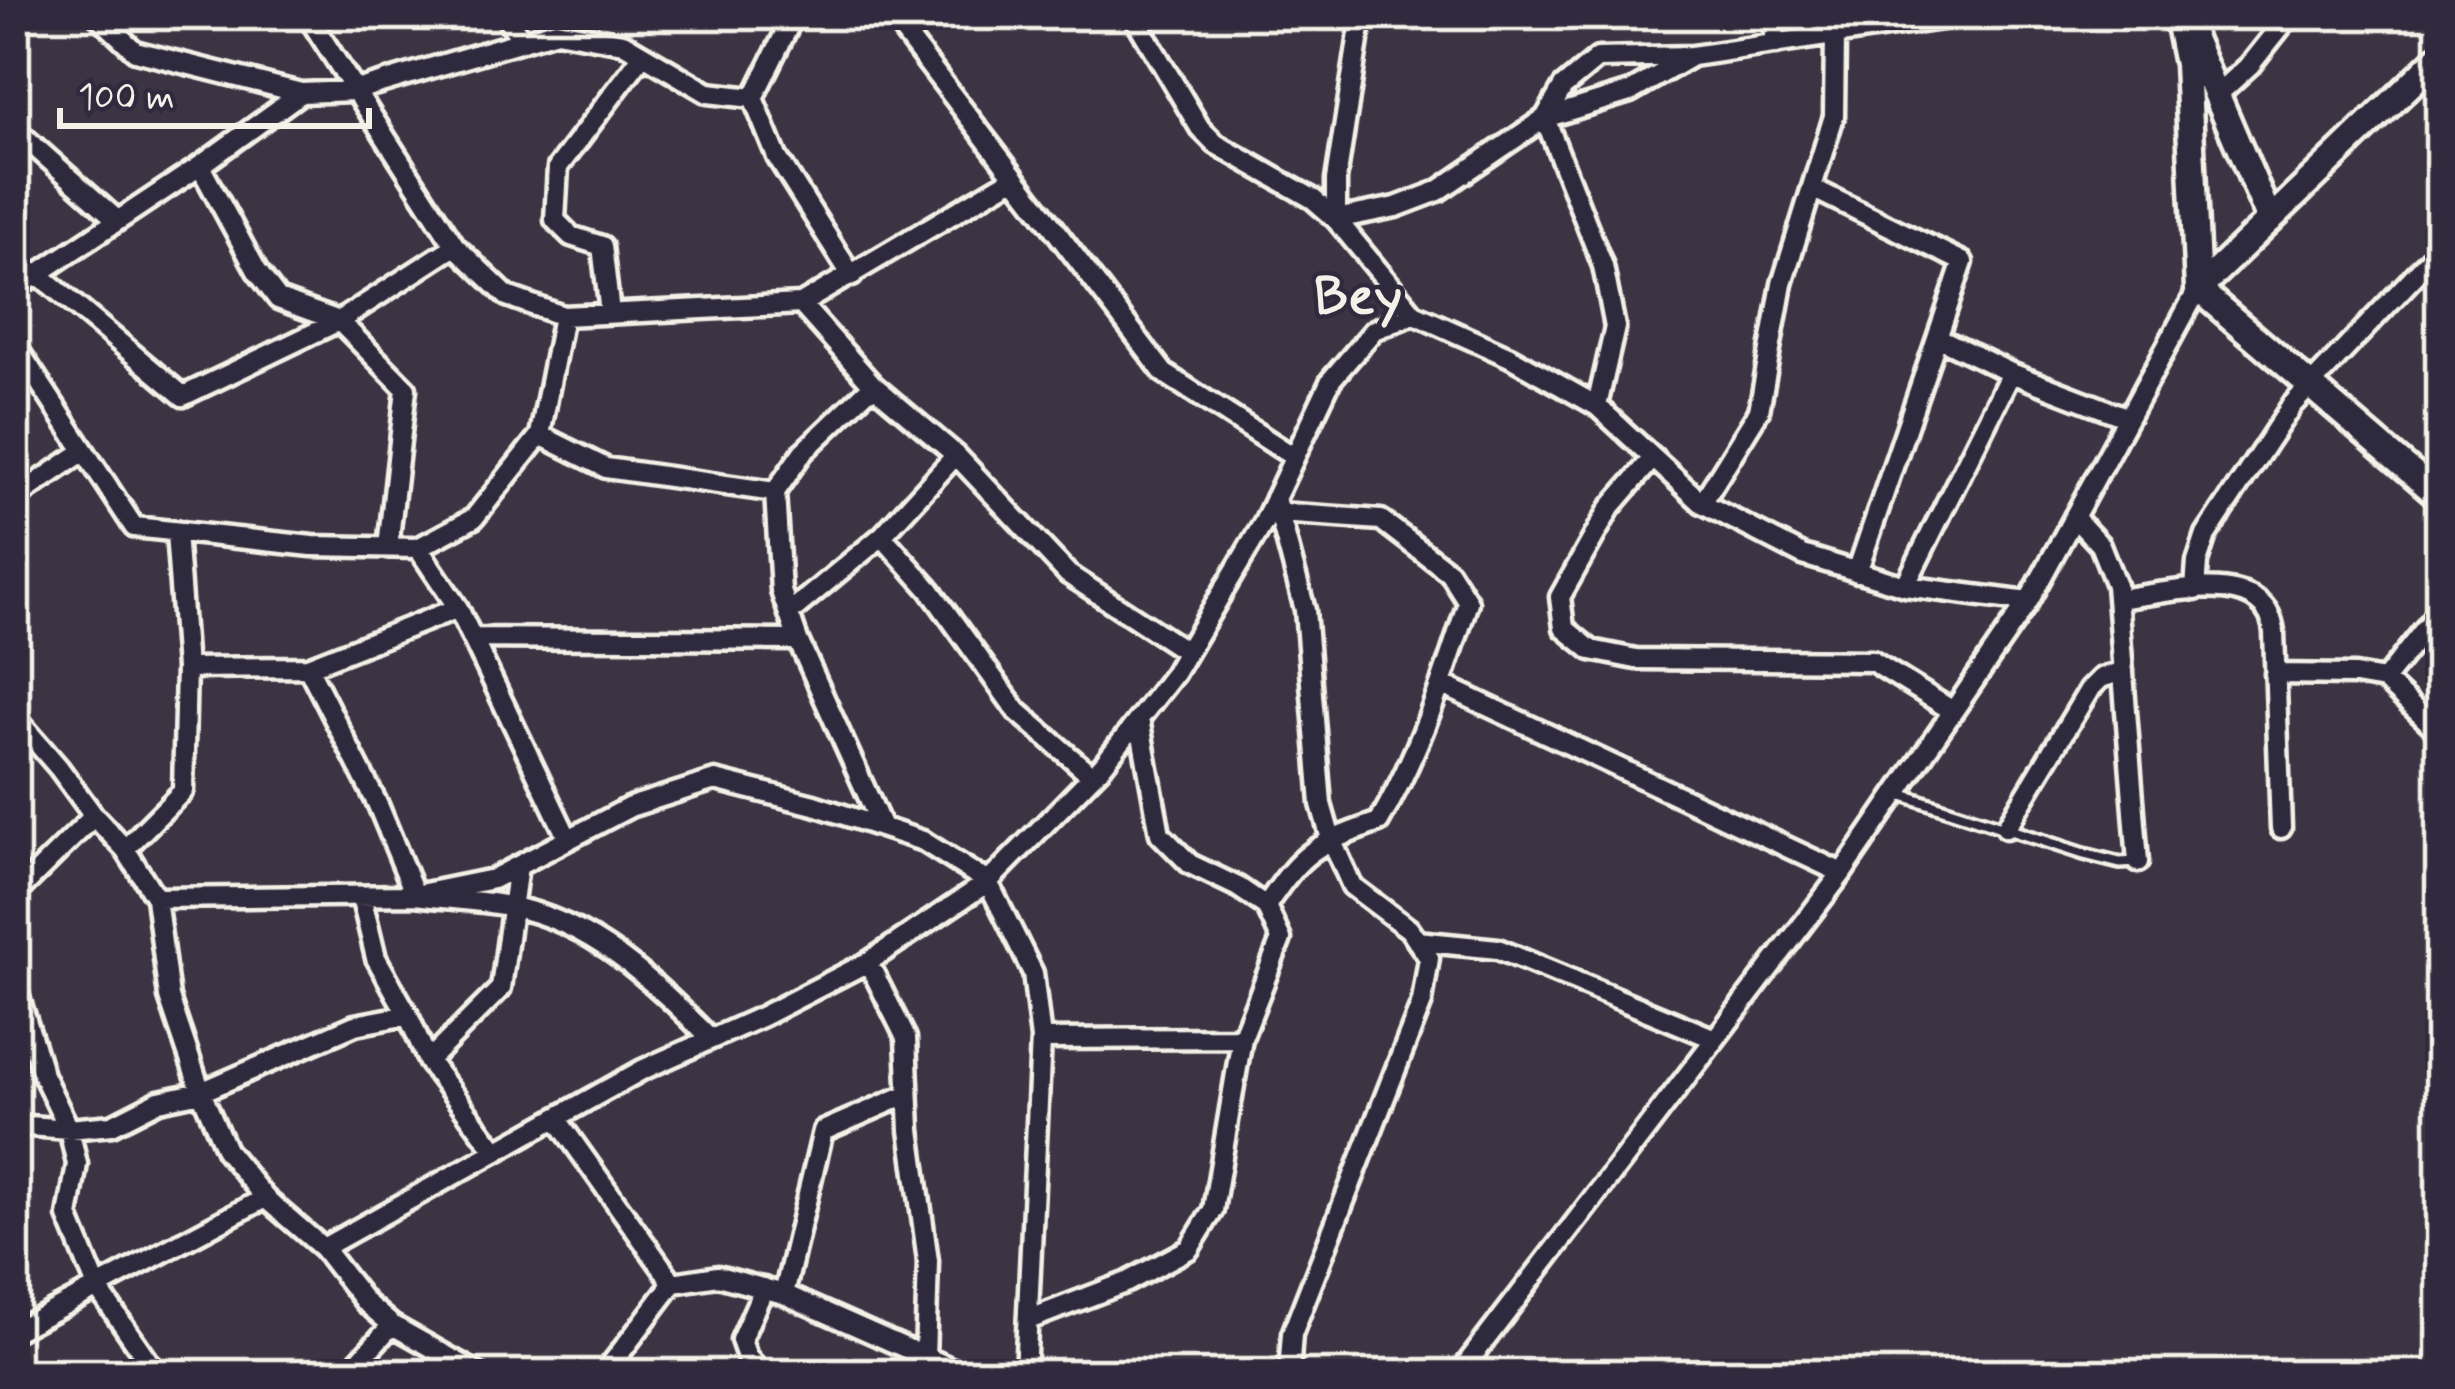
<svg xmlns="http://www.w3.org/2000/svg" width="2455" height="1389" viewBox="0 0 2455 1389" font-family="Mynerve,sans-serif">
  <rect width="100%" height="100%" fill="#3c3443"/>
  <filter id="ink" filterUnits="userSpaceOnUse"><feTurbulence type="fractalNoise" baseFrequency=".00833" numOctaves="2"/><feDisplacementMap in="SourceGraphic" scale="24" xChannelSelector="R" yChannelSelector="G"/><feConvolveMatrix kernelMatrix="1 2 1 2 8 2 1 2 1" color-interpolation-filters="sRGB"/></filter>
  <g filter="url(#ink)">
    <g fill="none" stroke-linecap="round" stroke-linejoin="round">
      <g stroke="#f4f1e8" stroke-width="18">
        <path id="service" d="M1897,793L2084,854L2120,863L2138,862"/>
      </g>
      <g stroke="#f4f1e8" stroke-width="27">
        <path id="minor" d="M97,15L135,51L301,93
          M307,15L455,246L507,296L563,316L801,304L1015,177
          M505,15L521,39
          M891,15L1164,373L1294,457
          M1133,15L1200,128L1216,144L1313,199L1336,219L1414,314
          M1362,15L1336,180V219L1396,207L1438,191L1545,118L1630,92L1692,56
          M1772,15L1776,44
          M2217,95L2251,64L2290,15
          M753,98L794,15
          M1545,118L1563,87L1598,58L1692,56L1969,15
          M1545,118L1603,266L1615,327L1597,406
          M15,129L117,220
          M200,166L257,271L278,299L339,321L406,389L388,547
          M1812,188L1963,262L1857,572
          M38,274L183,396L339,321L455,246
          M15,289L200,166L301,93L353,91L556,31L623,43L708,93L753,98L777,157L852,276
          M801,304L873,385L956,455L1068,574L1187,652
          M610,313L602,246L571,236L555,220L558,167L643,55
          M1939,338L2011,373L2128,418
          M15,345L134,527L312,546L418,548L474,518L540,435L563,316
          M873,385L803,452L775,492L781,591L798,640L882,827
          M540,435L606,468L775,492
          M1653,458L1610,508L1560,597L1564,628L1591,650L1636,659L1872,661L1953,711
          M2427,485L2440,470
          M15,498L84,451
          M1275,498L1305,610L1321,804L1331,839L1352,886L1409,929L1429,958L1422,1002L1292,1334L1289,1374
          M1702,503L1759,411L1782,284L1834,116L1835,35
          M2074,517L2100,545L2116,585L2138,862
          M882,536L930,590L1017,711L1091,775
          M418,548L458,608L568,839
          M1905,586L2011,373
          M2195,590L2197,562L2206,535L2292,405L2440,249
          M2118,599C2163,594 2267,565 2274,632L2281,828
          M789,613L882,536L956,455
          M472,638L798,640
          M308,667L378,805L415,895C446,899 478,900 509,906C593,922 653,981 711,1039
          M186,668L308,667L458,608
          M2275,674L2355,675L2384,680L2440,733
          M2384,680L2440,610
          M1441,684L1842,873
          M15,717L59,768L94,816L125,849L156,898L169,997L201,1092L226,1150L265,1198L323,1248L365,1302L392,1325L479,1374
          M2006,828L2089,690L2101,678L2123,671
          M125,849L183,791L186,668L176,532
          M15,894L94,816
          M361,896L376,958L408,1015L428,1061L496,1151
          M156,898L415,895L493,879L630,807L715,780L814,805L923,841L988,882L1033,973L1041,1039L1025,1374
          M1266,906C1303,850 1316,844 1379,822C1419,753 1444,677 1468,602L1449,572L1381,520L1279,513
          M1417,941L1498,949L1715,1039
          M868,962L906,1038L910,1130L928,1261L925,1359L918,1374
          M15,984L43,1075L69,1129L77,1164L68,1216L97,1287L157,1374
          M1041,1039L1242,1038
          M428,1061L501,988L518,866
          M556,1118L673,1283L604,1374
          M15,1125L69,1129L112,1125L159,1101L201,1092L355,1025L408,1015
          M323,1248L642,1070L763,1016L868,962L988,882L1103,765L1174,674L1264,522L1331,380L1374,330L1414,314L1510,357L1597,406L1702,503L1803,555L1905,586L2028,602
          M673,1283L718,1276L784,1294L964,1374
          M784,1294L823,1131L908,1094
          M1028,1320L1127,1282L1189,1249L1213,1210L1242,1038L1281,939L1266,906L1238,887L1190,864L1160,834L1139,719
          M15,1331L265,1198
          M347,1374L392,1325
          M762,1374L747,1357L741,1340L764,1288
          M1459,1374L1842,873L2028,602L2198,289"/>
      </g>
      <g stroke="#f4f1e8" stroke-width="33">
        <path id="tertiary" d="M2177,15L2187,64L2198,289L2440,497
          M2191,34L2270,220
          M2198,289L2440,56"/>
      </g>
      <use href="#service" stroke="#2f2a3d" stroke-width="9"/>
      <use href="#minor" stroke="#2f2a3d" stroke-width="18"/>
      <use href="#tertiary" stroke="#2f2a3d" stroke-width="24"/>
    </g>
  </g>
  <g text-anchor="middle" stroke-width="9" stroke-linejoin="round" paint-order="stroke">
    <g font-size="54" font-weight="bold" fill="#f4f1e8" stroke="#2f2a3d">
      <text x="1358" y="313">Bey</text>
    </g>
  </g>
  <rect width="2455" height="1389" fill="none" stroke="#2f2a3d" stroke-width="60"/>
  <rect x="30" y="30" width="2395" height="1329" fill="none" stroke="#f4f1e8" stroke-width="4.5" filter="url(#ink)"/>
  <path d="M60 108v18h309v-18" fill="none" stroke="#f4f1e8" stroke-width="6"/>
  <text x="78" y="108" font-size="36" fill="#f4f1e8" stroke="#2f2a3d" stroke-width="9" paint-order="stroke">100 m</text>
</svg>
